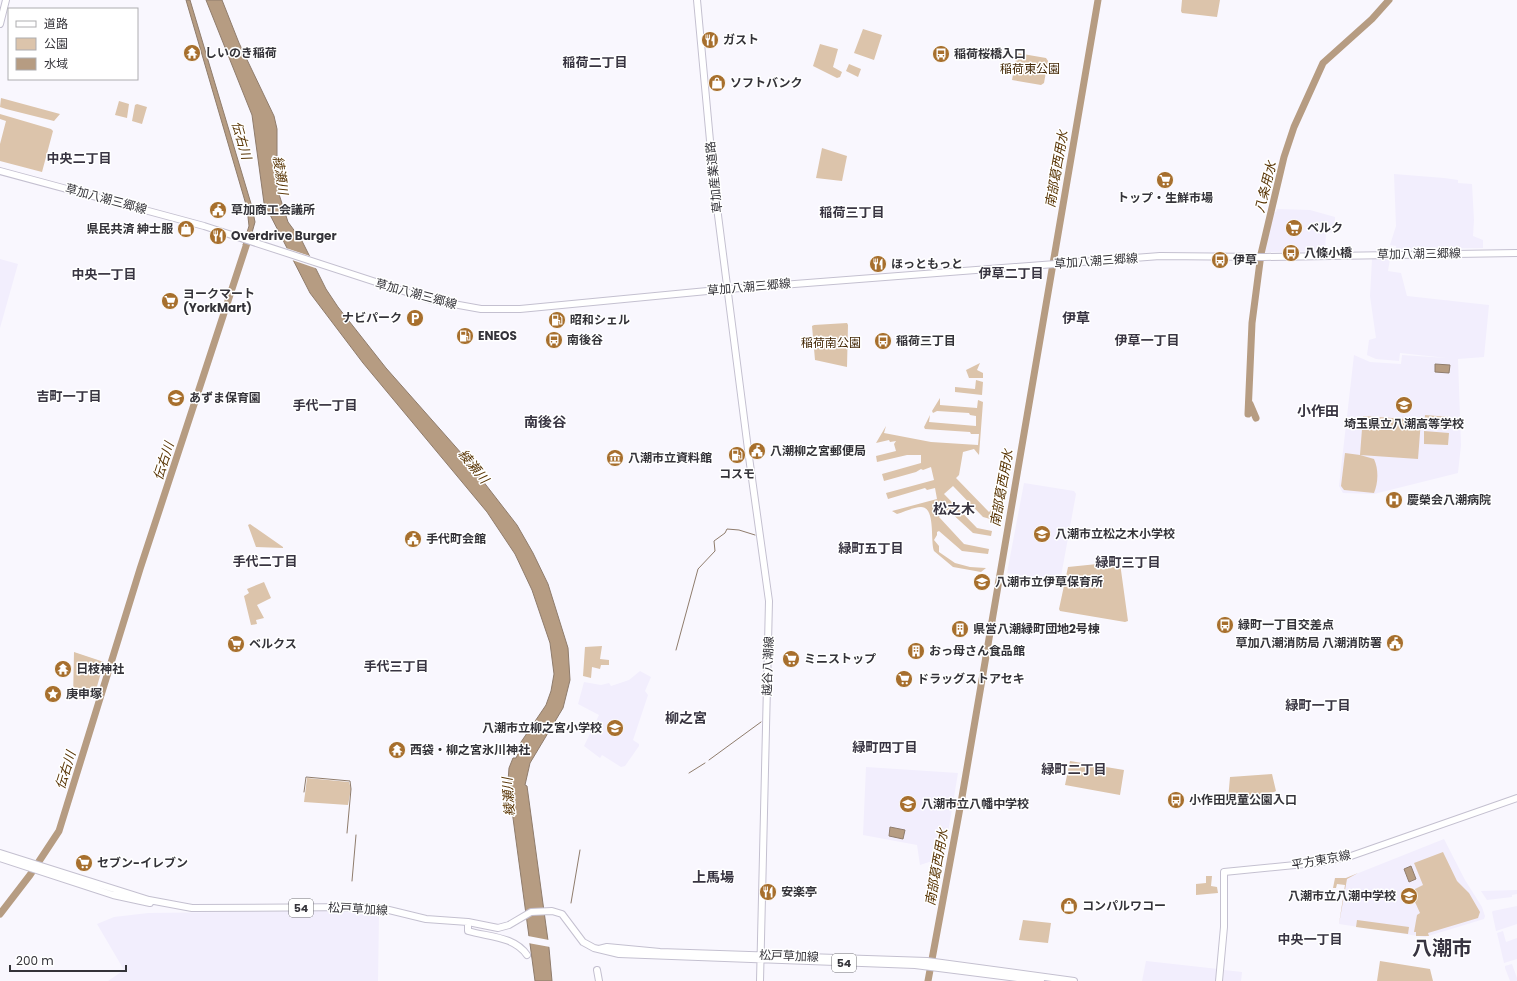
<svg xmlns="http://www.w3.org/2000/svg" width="1517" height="981" viewBox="0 0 1517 981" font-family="Poppins,'Noto Sans JP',sans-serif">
  <rect width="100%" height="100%" fill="#f9f7fe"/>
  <path fill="#f2eefd" d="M1394,174L1444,178L1458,180V183L1472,184L1474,220L1473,236L1483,240V248L1396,249V246L1390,245L1396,226Z
    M1277,209L1310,210L1335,217V232L1326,233L1325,251L1265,252L1274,212H1276Z
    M0,259L18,264L0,328Z
    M1372,259H1390L1388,271L1401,273L1407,296L1489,305L1484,357L1458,359L1461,445L1458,473L1374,494L1343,493L1339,486L1354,355L1370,362L1401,364L1402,355L1447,358L1400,353L1399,361L1376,359L1367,355L1369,340L1376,338L1370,296Z
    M1024,483L1074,491L1076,494L1060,582L1007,573Z
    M640,671L651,677L645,691L648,695L633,740L639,744V746L625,766L621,767L602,755L600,758L584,746L599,715L578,704L584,682L601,685L609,683L611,686L629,680Z
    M866,767L958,773L944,857L920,865L917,845L863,835Z
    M1444,839L1465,880L1482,907L1485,916L1484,919L1425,937L1339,924L1346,878Z
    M1517,890V894L1512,895V897L1487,900L1481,891Z
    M1517,906V924L1496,931L1492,912L1493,911Z
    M335,911L379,915L378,981H108L124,970L97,924L114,917L148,913Z
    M1503,931L1506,942L1517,938V959L1504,963L1497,933Z
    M1146,961L1218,969L1217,981H1142Z
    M1512,964L1517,978V981H1510L1505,968V966Z
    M1224,970L1242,972L1241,981H1223Z"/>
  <path fill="#dcc4ab" d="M1182,0H1220L1217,17L1182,13L1181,11Z
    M863,29L882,35L874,60L854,53Z
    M820,44L838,49L833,67L842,72L840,77L837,78L813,66Z
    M1017,53L1046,58L1048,61L1044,83L1041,85L1012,80Z
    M849,64L861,69L858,77L846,71Z
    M1,98L60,114L54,121L6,109L0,107Z
    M119,101L129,104L127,118L115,115Z
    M137,104L147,107L142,124L132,121L135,105Z
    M0,114L51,129L53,131L42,172L0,161V144L6,121L0,119Z
    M822,148L847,156L842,181L816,178Z
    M847,323L848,325L847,367L815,360L812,326L814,325Z
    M980,363L977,370L983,373V378H969L966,370Z
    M976,380L983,382L982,395L955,392V387L975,389Z
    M940,398V405L977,408L978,400L983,402L979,455L974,449L963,452L959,475L956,478L989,512L994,507V520L983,517L953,486L944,494L977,528L992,531L991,536L973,533L948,510L941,513L939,517L964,544L989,549L988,554L962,551L939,531L937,532V535L934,540L939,546V552L955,563L970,567L986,568L981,572L953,567L934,551C930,541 936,507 921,507C914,507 904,512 897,514L892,511L937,499L935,488L927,490L925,488L888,499L886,493L934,480L931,467L923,470L921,469L916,472L884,481L882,474L921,463V455H907L877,462L876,456L896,451L894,444L896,441L890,442L889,440L876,443L886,426L884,433L931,442L978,445L979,434H971L970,432L925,429L924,427L930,415L929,422L976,426V416L970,415L969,413L937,411L933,413L932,411Z
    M1425,415L1450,417L1449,429L1424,427Z
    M1363,416L1421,420L1418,459L1360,455L1374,459C1379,470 1378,483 1374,493L1344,490L1341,486L1345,453L1360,455Z
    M1424,431L1449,433L1448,445L1424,444Z
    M250,524L283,547V548L256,547L248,525Z
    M1117,562L1120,563L1128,621L1125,622L1060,611L1059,609L1068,567Z
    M264,582L271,598L257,605L264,618L256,620L257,624L251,625L244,596L249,593L247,589Z
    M602,646L600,659L609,660V665H601L600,669L592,667L591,678L583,676L585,647Z
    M74,652L104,662L94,697L91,698L73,699Z
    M1070,761L1124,770L1120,795L1065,785Z
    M1272,774L1276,791L1274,792L1228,800L1230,777Z
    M307,778L349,782L351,789L348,805L304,802Z
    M1443,852L1457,881L1469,893L1480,912L1478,918L1428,933L1429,936H1416V932H1414L1417,915L1420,913L1415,902L1409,905L1406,898L1407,893L1423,885L1414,863Z
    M1358,873L1347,879L1339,924L1345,885L1337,884L1336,888H1333L1335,878H1346Z
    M1206,876H1212L1211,886L1217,887L1218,893L1196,895V884L1206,883Z
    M1023,920L1051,923L1048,943L1019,940Z
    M1357,920L1409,927L1408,934L1356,927Z
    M1380,961L1430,969L1433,981H1377Z"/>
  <path fill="#b69c82" stroke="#8f7c6c" d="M186,0H190L252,207L255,222L248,247L243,245L249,226L247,208Z
    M206,0H222L239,43L274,116L277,129V188L288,222L302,241L326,289L338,307L386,368L462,454L517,525L533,553L548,584L568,648L570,680L563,708L530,763L525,785L527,786L549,948L552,981H535L508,781L509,768L513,758H516L521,748L519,745L546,705L551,691L554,674L550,643L532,590L515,554L487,512L363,363L310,293L264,203L252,115Z
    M1435,364L1450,365L1449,373L1435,372Z
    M890,827L905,830L903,839L889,836Z
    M1411,866L1416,879L1409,882L1404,869Z"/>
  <path fill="#f9f7fe" d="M286,248L313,257L318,269L292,260Z
    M528,936L549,940L550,947L528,943Z"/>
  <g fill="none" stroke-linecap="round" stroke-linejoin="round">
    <path stroke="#8f7c6c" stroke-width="1" d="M676,650L698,569L715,551L714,541L725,533L727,529L739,530L755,535
      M709,760L761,722
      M689,773L705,763
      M304,792L306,777L350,781L351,789L347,833
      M352,881L356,835
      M571,903L580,850"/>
    <path stroke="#b69c82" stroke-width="7" d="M1250,404L1256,418
      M1248,414L1252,323L1261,254L1284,157L1294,127L1323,63L1372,19L1389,0
      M0,914L30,875L59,831L140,569L249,237
      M928,981L962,797L1098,0"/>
    <g stroke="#c4c0d0" stroke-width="8">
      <path id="major" d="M697,0L714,184L749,457L769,601L760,981
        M0,24L6,0
        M0,171L204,226L431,300L481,309H520L728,289L1160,256L1264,257L1517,253
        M0,853L149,900L192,908L363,907L389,910L426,919L468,922L498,928L509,925L531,912L552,911L562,914L583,942L594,948L619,954L915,965L1041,981
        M0,858L113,895L150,903
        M468,922V931C488,937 514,936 527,955
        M599,949L607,947L660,952L927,961L1074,981
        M597,970L599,981
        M1219,981L1224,927V872L1315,863L1351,856L1517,798"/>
    </g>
    <use href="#major" stroke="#fff" stroke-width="6"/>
  </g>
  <defs>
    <g id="restaurant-disc" transform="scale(0.9)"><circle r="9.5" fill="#a76f2d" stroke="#fff"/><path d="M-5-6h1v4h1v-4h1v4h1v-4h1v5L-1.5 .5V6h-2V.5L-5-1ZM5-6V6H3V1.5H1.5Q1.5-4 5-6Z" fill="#fff"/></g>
    <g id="temple-disc" transform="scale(0.9)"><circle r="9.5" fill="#a76f2d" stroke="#fff"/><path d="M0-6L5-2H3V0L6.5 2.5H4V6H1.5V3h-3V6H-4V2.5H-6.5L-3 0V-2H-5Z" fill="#fff"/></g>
    <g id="bus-disc" transform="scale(0.9)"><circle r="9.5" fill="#a76f2d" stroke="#fff"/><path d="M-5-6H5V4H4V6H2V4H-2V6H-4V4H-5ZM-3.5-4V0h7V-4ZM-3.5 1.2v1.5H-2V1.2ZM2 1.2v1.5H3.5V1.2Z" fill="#fff"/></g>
    <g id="shop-disc" transform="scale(0.9)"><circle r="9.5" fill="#a76f2d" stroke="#fff"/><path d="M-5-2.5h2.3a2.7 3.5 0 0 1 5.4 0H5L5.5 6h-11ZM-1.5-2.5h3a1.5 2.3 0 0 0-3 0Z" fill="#fff"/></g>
    <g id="supermarket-disc" transform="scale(0.9)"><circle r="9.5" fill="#a76f2d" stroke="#fff"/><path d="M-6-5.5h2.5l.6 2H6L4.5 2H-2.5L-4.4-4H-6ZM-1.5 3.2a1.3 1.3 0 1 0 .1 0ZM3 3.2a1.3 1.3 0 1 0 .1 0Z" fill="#fff"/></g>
    <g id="civic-disc" transform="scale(0.9)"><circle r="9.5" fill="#a76f2d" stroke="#fff"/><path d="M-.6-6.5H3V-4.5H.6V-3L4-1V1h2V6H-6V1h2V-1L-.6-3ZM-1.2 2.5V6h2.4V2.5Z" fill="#fff"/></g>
    <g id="parking-disc" transform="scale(0.9)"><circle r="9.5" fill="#a76f2d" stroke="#fff"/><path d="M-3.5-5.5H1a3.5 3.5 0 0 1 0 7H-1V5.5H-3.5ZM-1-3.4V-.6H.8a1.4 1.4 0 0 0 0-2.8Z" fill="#fff"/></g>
    <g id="fuel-disc" transform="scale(0.9)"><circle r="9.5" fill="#a76f2d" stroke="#fff"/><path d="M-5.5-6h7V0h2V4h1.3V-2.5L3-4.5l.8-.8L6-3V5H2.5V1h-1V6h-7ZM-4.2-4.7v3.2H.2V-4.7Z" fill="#fff"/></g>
    <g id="school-disc" transform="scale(0.9)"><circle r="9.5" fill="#a76f2d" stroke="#fff"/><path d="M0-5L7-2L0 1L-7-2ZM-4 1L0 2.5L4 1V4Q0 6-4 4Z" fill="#fff"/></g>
    <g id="museum-disc" transform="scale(0.9)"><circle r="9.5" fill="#a76f2d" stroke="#fff"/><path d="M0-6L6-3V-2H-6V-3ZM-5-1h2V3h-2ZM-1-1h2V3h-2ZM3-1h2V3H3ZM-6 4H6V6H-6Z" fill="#fff"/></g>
    <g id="hospital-disc" transform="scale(0.9)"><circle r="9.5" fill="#a76f2d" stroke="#fff"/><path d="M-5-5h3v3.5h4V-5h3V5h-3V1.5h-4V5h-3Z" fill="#fff"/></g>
    <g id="building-disc" transform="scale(0.9)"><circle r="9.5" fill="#a76f2d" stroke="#fff"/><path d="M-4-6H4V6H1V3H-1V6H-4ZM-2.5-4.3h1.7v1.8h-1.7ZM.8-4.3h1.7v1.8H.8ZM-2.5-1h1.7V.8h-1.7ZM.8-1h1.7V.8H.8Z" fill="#fff"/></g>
    <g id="sight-disc" transform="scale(0.9)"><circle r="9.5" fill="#a76f2d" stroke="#fff"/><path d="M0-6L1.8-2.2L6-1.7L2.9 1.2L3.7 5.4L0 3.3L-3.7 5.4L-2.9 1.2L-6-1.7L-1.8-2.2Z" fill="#fff"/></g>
  </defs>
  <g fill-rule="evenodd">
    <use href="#restaurant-disc" x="710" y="40"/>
    <use href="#temple-disc" x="192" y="53"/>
    <use href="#bus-disc" x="941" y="54"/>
    <use href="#shop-disc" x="717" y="83"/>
    <use href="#supermarket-disc" x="1165" y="180"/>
    <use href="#civic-disc" x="218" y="210"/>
    <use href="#supermarket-disc" x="1294" y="228"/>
    <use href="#shop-disc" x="186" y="229"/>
    <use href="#restaurant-disc" x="218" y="236"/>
    <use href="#bus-disc" x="1291" y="253"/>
    <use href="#bus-disc" x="1220" y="260"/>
    <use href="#restaurant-disc" x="878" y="264"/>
    <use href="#supermarket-disc" x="170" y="301"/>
    <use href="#parking-disc" x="415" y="318"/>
    <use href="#fuel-disc" x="557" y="320"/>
    <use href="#fuel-disc" x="465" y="336"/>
    <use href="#bus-disc" x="554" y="340"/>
    <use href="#bus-disc" x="883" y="341"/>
    <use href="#school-disc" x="176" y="398"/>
    <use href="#school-disc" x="1404" y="405"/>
    <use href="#civic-disc" x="757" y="451"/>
    <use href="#fuel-disc" x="737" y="455"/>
    <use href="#museum-disc" x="615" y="458"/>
    <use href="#hospital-disc" x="1394" y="500"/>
    <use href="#school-disc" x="1042" y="534"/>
    <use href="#civic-disc" x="413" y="539"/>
    <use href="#school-disc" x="982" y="582"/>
    <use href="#bus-disc" x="1225" y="625"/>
    <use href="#building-disc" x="960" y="629"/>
    <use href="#civic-disc" x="1395" y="643"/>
    <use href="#supermarket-disc" x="236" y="644"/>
    <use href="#building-disc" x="916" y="651"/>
    <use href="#supermarket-disc" x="791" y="659"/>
    <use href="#temple-disc" x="63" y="669"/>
    <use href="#supermarket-disc" x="904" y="679"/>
    <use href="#sight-disc" x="53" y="694"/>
    <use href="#school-disc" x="615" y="728"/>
    <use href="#temple-disc" x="397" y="750"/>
    <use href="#bus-disc" x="1176" y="800"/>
    <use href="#school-disc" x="908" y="804"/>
    <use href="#supermarket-disc" x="84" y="863"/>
    <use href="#restaurant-disc" x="768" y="892"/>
    <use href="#school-disc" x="1409" y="896"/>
    <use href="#shop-disc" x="1069" y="906"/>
  </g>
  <g text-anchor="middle" stroke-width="3" stroke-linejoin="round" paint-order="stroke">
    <g fill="#fff" stroke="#717074" stroke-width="1">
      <rect x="289" y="899" width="24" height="18" rx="3"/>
      <rect x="832" y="954" width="24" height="18" rx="3"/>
    </g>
    <g font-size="11" font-weight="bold" fill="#343339">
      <text x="301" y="912">54</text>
      <text x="844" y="967">54</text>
    </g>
    <g font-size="12" font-weight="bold" fill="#343339" stroke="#fff" text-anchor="start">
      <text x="723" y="44">ガスト</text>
      <text x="205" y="57">しいのき稲荷</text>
      <text x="954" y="58">稲荷桜橋入口</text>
      <text x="730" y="87">ソフトバンク</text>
      <text x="1165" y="202" text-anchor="middle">トップ・生鮮市場</text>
      <text x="231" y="214">草加商工会議所</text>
      <text x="1307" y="232">ベルク</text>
      <text x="173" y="233" text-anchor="end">県民共済 紳士服</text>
      <text x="231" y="240">Overdrive Burger</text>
      <text x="1304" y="257">八條小橋</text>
      <text x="1233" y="264">伊草</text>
      <text x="891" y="268">ほっともっと</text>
      <text x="183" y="298">ヨークマート<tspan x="183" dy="14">(YorkMart)</tspan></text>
      <text x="402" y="322" text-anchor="end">ナビパーク</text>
      <text x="570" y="324">昭和シェル</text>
      <text x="478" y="340">ENEOS</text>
      <text x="567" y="344">南後谷</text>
      <text x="896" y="345">稲荷三丁目</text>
      <text x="189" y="402">あずま保育園</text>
      <text x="1404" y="428" text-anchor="middle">埼玉県立八潮高等学校</text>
      <text x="770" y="455">八潮柳之宮郵便局</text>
      <text x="628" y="462">八潮市立資料館</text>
      <text x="737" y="478" text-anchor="middle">コスモ</text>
      <text x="1407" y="504">慶榮会八潮病院</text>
      <text x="1055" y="538">八潮市立松之木小学校</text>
      <text x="426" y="543">手代町会館</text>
      <text x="995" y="586">八潮市立伊草保育所</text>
      <text x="1238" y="629">緑町一丁目交差点</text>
      <text x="973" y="633">県営八潮緑町団地2号棟</text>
      <text x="1382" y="647" text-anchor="end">草加八潮消防局 八潮消防署</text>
      <text x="249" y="648">ベルクス</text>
      <text x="929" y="655">おっ母さん食品館</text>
      <text x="804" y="663">ミニストップ</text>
      <text x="76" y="673">日枝神社</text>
      <text x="917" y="683">ドラッグストアセキ</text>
      <text x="66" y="698">庚申塚</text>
      <text x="602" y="732" text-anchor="end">八潮市立柳之宮小学校</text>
      <text x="410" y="754">西袋・柳之宮氷川神社</text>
      <text x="1189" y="804">小作田児童公園入口</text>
      <text x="921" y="808">八潮市立八幡中学校</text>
      <text x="97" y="867">セブン-イレブン</text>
      <text x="781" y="896">安楽亭</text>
      <text x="1396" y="900" text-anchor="end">八潮市立八潮中学校</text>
      <text x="1082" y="910">コンパルワコー</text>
    </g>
    <g font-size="12" fill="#422604" stroke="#fff">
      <text x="1030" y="73">稲荷東公園</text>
      <text x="831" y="347">稲荷南公園</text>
    </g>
    <g font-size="12" fill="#343339" stroke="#fff">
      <text transform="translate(714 177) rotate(-96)" y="4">草加産業道路</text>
      <text transform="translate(106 199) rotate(15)" y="4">草加八潮三郷線</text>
      <text transform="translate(1419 254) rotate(-1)" y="4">草加八潮三郷線</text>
      <text transform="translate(1096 261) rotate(-4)" y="4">草加八潮三郷線</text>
      <text transform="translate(749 287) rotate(-5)" y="4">草加八潮三郷線</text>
      <text transform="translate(416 294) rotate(15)" y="4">草加八潮三郷線</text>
      <text transform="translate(768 666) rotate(-88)" y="4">越谷八潮線</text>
      <text transform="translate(1321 860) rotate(-10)" y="4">平方東京線</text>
      <text transform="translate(358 909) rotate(3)" y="4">松戸草加線</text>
      <text transform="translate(789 956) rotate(2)" y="4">松戸草加線</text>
    </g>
    <g font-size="13" font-weight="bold" fill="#383441" stroke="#fff">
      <text x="595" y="67">稲荷二丁目</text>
      <text x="79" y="163">中央二丁目</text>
      <text x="852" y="217">稲荷三丁目</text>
      <text x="1011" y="278">伊草二丁目</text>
      <text x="104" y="279">中央一丁目</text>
      <text x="1147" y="345">伊草一丁目</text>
      <text x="69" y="401">吉町一丁目</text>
      <text x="325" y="410">手代一丁目</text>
      <text x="871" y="553">緑町五丁目</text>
      <text x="265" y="566">手代二丁目</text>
      <text x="1128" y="567">緑町三丁目</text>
      <text x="396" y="671">手代三丁目</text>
      <text x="1318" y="710">緑町一丁目</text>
      <text x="885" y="752">緑町四丁目</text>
      <text x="1074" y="774">緑町二丁目</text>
      <text x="1310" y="944">中央一丁目</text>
    </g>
    <g font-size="13" font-style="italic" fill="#5a3606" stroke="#fff">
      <text transform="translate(242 140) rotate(74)" y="5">伝右川</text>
      <text transform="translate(1056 169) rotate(-80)" y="5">南部葛西用水</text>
      <text transform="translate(281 175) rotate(82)" y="5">綾瀬川</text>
      <text transform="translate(1265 187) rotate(-76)" y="5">八条用水</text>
      <text transform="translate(163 461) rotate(-72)" y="5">伝右川</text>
      <text transform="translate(474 466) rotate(51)" y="5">綾瀬川</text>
      <text transform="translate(1001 488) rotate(-80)" y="5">南部葛西用水</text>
      <text transform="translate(65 770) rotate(-73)" y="5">伝右川</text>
      <text transform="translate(508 797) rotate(-94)" y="5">綾瀬川</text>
      <text transform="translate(936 867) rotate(-80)" y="5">南部葛西用水</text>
    </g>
    <g font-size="14" font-weight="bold" fill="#383441" stroke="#fff">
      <text x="1076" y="323">伊草</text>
      <text x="1318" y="416">小作田</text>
      <text x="545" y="427">南後谷</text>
      <text x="954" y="514">松之木</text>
      <text x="686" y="723">柳之宮</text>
      <text x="713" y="882">上馬場</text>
    </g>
    <g font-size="20" font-weight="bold" fill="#383441" stroke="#fff">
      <text x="1442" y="955">八潮市</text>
    </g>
  </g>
  <rect x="8" y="8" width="130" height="72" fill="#ffffff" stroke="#aeadb0"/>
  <rect x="16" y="21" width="20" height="6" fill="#ffffff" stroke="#aeadb0"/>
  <text x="44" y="28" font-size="12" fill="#343339">道路</text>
  <rect x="16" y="38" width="20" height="12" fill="#dcc4ab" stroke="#aeadb0"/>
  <text x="44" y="48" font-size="12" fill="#343339">公園</text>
  <rect x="16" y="58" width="20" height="12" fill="#b69c82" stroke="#aeadb0"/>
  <text x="44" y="68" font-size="12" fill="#343339">水域</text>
  <path d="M10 965v6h116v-6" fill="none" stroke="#343339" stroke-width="2"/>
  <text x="16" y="965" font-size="12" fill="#343339" stroke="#ffffff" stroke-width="3" paint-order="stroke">200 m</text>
</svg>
